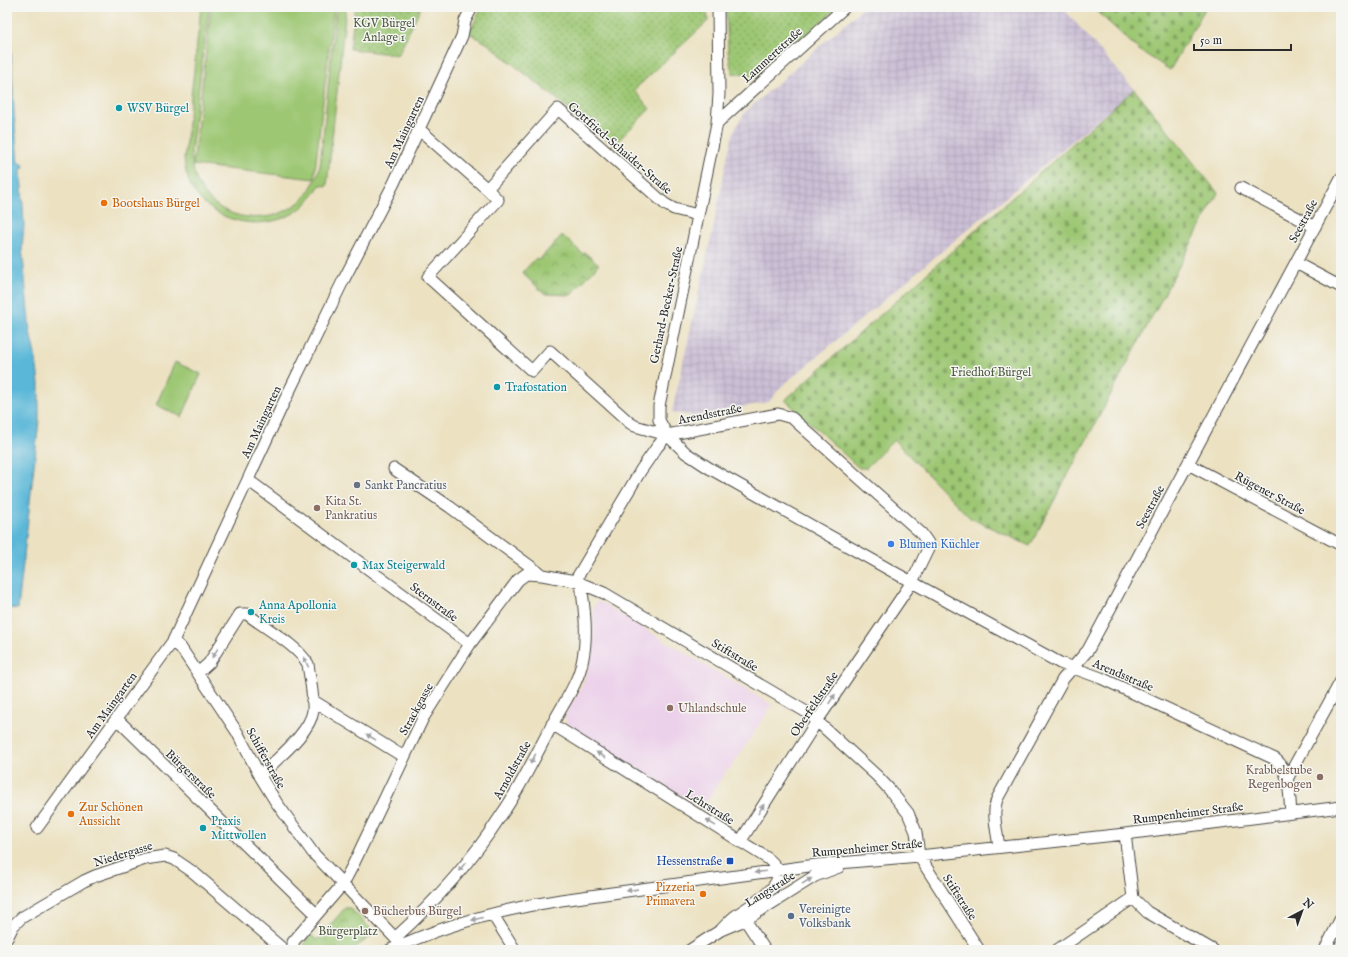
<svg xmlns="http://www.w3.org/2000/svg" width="1348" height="957" viewBox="0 0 1348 957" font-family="'IM FELL English',serif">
  <defs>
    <pattern id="industrial-grid" width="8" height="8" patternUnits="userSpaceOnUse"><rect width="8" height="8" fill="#cbbfd5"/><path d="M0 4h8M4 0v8" fill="none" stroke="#aea4b7"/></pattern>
    <pattern id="cemetery-stones" width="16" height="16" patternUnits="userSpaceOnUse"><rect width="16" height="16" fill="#9dc773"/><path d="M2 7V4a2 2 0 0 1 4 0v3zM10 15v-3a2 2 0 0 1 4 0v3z" fill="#80a25f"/></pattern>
    <pattern id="park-crowns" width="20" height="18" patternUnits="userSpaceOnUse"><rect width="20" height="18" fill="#9dc773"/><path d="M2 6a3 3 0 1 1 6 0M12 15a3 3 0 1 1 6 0" fill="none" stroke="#80a25f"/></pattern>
    <pattern id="garden-dots" width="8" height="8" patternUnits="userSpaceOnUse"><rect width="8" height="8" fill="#9dc773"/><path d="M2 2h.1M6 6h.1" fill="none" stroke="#80a25f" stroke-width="1.8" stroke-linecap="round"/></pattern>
  </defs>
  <rect width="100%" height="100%" fill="#f6f6f2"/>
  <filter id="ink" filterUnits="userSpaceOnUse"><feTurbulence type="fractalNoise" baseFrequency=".025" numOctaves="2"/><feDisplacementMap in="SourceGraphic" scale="8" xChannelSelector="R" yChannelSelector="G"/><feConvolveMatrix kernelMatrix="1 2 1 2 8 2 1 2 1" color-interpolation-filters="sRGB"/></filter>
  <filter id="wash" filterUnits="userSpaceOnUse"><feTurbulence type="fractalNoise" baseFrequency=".012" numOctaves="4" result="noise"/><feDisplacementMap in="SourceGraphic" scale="16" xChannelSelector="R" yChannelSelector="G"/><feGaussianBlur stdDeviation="0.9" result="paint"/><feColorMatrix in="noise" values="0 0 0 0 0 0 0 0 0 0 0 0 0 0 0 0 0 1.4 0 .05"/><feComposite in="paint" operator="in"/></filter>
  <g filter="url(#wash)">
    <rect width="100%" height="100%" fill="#ece2c2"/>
    <path fill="#ecd1ea" d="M597,602H600L772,705L729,770L727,769L702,809L567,724L565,716L582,686L591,659L594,643L593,607Z"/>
    <path fill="url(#industrial-grid)" d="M864,7H1062L1134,89L781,387L769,402L693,416L672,412L713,229L728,153L735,129L745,112Z"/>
    <path fill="#9dc773" stroke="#64794f" d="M201,7H209L191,151C192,162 193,171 197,181C213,218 262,228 294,206C308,197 315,182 320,166L336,7H346L327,186L320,185C312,198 303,209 290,215C257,232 211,221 192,188C187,179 185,169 184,159Z
      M211,7H334L314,179L193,165Z
      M175,362L201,374L182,417L156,405Z"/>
    <path fill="url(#cemetery-stones)" stroke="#64794f" d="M1092,7H1206L1170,70L1139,50Z
      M1134,89L1218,193L1030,546L970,518L894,440L866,468H859L785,400Z"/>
    <path fill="url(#park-crowns)" stroke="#64794f" d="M562,235L583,254L585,253L599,264L571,295L545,294L522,273L536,258L539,260Z
      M345,908H350L372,930V934L371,936L352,950H305V941L310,934L317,940Z"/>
    <path fill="url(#garden-dots)" stroke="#64794f" d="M355,7H421L398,55L350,49Z
      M482,7H707L708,21L634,90L650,109L614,145L488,44L469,33Z
      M726,7H838L758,77L732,73L728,52Z"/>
    <path fill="#5ab7d8" stroke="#427182" d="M7,7H9L14,111L18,163H23L24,168L21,169L24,225L22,247L30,332L36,359L39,383V421L18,609L10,608L7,622Z"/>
  </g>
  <g filter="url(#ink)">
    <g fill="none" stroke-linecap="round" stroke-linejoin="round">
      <g stroke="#484642" stroke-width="13">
        <path id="street" d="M717,123L845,7
          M420,130L487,189L558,109L665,204L674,209L698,215
          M1241,188L1315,227
          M487,189L498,200L428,277L532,371L550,351L630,423L635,426L667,435L778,414L792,418L921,533L928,543V549L912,582L817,721L740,842
          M1296,263L1341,287
          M667,435L686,453L709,468L899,575L1060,663L1101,678L1275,759C1291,771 1289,795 1291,813
          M1188,464L1341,545
          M394,469L450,507L542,575L575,581L604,593L808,713L877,776L889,789L908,813L916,832L919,856L979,950
          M248,480L470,644
          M575,581L641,470L657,447L667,435L659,420V406L717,123L719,94L718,7
          M173,641L181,648L237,732L260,776L276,802L313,853L343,884L353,865L423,718L470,644L518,580L526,574L541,575
          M198,673L209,663L240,614H247C265,628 297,645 308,664C310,679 314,696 313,711C310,733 275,760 260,776
          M312,700L404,757
          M117,719L316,914
          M552,724L767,858C800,882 750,904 734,917C729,921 725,926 721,930
          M1287,779L1341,681
          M37,828L173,641L283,404L343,281L394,183L462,36L465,21L472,7
          M1125,834L1133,898L1147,912L1213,950
          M999,847C997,832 992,813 997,799L1063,679L1088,650L1341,178
          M493,915L515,950
          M742,915L765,950
          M7,938L13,926L21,918L84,881L95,876L145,859L165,856L174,859L193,872L284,950
          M395,938C435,902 473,859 502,814C521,787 535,756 551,727C562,705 579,683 583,658C588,633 584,607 581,583
          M293,950V942L343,884L399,942
          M390,950C444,925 503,909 561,900L816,865L919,856L1125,834L1341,807
          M690,950L721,930L745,920L815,876L839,867
          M1057,950L1133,898
          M1325,950L1341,918"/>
      </g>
      <use href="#street" stroke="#fff" stroke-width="11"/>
    </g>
    <defs><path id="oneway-solid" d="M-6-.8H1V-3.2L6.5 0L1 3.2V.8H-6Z"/></defs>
    <g fill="#a0a0a0">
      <use href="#oneway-solid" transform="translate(215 653) rotate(122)"/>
      <use href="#oneway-solid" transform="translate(306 662) rotate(-116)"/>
      <use href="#oneway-solid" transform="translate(832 699) rotate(-56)"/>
      <use href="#oneway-solid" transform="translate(371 737) rotate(-148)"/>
      <use href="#oneway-solid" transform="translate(601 755) rotate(-148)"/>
      <use href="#oneway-solid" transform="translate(533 759) rotate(118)"/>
      <use href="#oneway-solid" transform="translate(761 809) rotate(-58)"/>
      <use href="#oneway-solid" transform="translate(711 823) rotate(-148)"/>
      <use href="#oneway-solid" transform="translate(462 867) rotate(129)"/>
      <use href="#oneway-solid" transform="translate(760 872) rotate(173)"/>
      <use href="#oneway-solid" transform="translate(807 881) rotate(-31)"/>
      <use href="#oneway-solid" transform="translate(632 890) rotate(172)"/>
      <use href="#oneway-solid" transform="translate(477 919) rotate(166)"/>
    </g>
  </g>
  <g fill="#0f9aa8" stroke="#f6f6f2" stroke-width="1.5">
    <circle cx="119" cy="108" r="4"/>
    <circle cx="497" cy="387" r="4"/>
    <circle cx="354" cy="565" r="4"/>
    <circle cx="251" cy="612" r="4"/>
    <circle cx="203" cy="828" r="4"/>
  </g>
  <g fill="#e8710a" stroke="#f6f6f2" stroke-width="1.5">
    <circle cx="104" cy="203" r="4"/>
    <circle cx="71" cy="814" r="4"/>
    <circle cx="703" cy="894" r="4"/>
  </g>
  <circle fill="#6b7280" stroke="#f6f6f2" stroke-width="1.5" cx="357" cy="485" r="4"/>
  <g fill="#8d6e63" stroke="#f6f6f2" stroke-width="1.5">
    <circle cx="317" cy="508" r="4"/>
    <circle cx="670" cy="708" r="4"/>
    <circle cx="1320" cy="777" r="4"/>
    <circle cx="365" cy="911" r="4"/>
  </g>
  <circle fill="#3f7fe0" stroke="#f6f6f2" stroke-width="1.5" cx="891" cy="544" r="4"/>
  <rect fill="#1a4fb4" stroke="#f6f6f2" stroke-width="1.5" x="726" y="857" width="8" height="8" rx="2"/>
  <circle fill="#5c6f8a" stroke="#f6f6f2" stroke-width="1.5" cx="791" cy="916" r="4"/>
  <g text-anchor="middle" stroke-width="3" stroke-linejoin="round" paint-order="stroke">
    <g font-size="12" fill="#4d5a41" stroke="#f6f6f2">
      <text x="384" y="27">KGV Bürgel<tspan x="384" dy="14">Anlage 1</tspan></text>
      <text x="991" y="376">Friedhof Bürgel</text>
      <text x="348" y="935">Bürgerplatz</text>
    </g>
    <g font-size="12" fill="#2b2b2b" stroke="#f6f6f2">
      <text transform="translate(772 55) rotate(-42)" y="4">Lammertstraße</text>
      <text transform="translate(404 132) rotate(-65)" y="4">Am Maingarten</text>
      <text transform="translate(620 148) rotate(41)" y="4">Gottfried-Schaider-Straße</text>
      <text transform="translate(1303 221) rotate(-62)" y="4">Seestraße</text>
      <text transform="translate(666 305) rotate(-78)" y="4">Gerhard-Becker-Straße</text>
      <text transform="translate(710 414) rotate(-11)" y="4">Arendsstraße</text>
      <text transform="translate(261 422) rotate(-65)" y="4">Am Maingarten</text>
      <text transform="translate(1270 493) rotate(28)" y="4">Rügener Straße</text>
      <text transform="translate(1150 507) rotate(-62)" y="4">Seestraße</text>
      <text transform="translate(434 602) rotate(37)" y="4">Sternstraße</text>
      <text transform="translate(735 655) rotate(31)" y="4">Stiftstraße</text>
      <text transform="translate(1123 675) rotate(23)" y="4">Arendsstraße</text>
      <text transform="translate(814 704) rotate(-56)" y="4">Oberfeldstraße</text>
      <text transform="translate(111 705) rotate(-54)" y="4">Am Maingarten</text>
      <text transform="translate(416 709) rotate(-61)" y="4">Strackgasse</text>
      <text transform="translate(266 758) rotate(61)" y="4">Schifferstraße</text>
      <text transform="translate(512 770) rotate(-61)" y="4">Arnoldstraße</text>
      <text transform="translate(191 774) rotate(44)" y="4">Bürgerstraße</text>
      <text transform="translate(710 807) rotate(32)" y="4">Lehrstraße</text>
      <text transform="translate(1188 813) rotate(-7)" y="4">Rumpenheimer Straße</text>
      <text transform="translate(867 848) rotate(-5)" y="4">Rumpenheimer Straße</text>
      <text transform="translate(123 854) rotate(-17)" y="4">Niedergasse</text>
      <text transform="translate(770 889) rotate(-32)" y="4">Langstraße</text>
      <text transform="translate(960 897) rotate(57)" y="4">Stiftstraße</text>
    </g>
    <g font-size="12" fill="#0d838f" stroke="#f6f6f2" text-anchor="start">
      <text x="127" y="112">WSV Bürgel</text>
      <text x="505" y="391">Trafostation</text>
      <text x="362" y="569">Max Steigerwald</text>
      <text x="259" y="609">Anna Apollonia<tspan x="259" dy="14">Kreis</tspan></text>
      <text x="211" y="825">Praxis<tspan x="211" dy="14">Mittwollen</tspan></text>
    </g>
    <g font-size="12" fill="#c56008" stroke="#f6f6f2" text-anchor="start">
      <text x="112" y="207">Bootshaus Bürgel</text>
      <text x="79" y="811">Zur Schönen<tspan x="79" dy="14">Aussicht</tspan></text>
      <text x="695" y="891" text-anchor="end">Pizzeria<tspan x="695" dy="14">Primavera</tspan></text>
    </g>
    <g font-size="12" fill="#5b616d" stroke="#f6f6f2" text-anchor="start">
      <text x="365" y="489">Sankt Pancratius</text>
    </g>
    <g font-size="12" fill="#785e54" stroke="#f6f6f2" text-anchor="start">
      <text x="325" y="505">Kita St.<tspan x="325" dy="14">Pankratius</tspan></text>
      <text x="678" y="712">Uhlandschule</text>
      <text x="1312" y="774" text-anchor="end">Krabbelstube<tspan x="1312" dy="14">Regenbogen</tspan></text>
      <text x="373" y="915">Bücherbus Bürgel</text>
    </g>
    <g font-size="12" fill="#366cbe" stroke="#f6f6f2" text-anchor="start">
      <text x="899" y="548">Blumen Küchler</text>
    </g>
    <g font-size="12" fill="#164399" stroke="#f6f6f2" text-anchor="end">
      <text x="722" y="865">Hessenstraße</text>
    </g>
    <g font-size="12" fill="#4e5e75" stroke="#f6f6f2" text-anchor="start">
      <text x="799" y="913">Vereinigte<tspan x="799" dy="14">Volksbank</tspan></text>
    </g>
  </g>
  <rect width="1348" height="957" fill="none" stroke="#f6f6f2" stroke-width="24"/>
  <g transform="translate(1302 911) rotate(41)" stroke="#f6f6f2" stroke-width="3" paint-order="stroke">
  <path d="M0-3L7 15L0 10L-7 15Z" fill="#2b2b2b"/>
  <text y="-6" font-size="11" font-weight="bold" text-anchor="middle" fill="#2b2b2b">N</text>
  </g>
  <path d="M1194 44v6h97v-6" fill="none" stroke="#2b2b2b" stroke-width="2"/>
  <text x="1200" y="44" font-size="12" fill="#2b2b2b" stroke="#f6f6f2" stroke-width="3" paint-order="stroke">50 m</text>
</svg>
